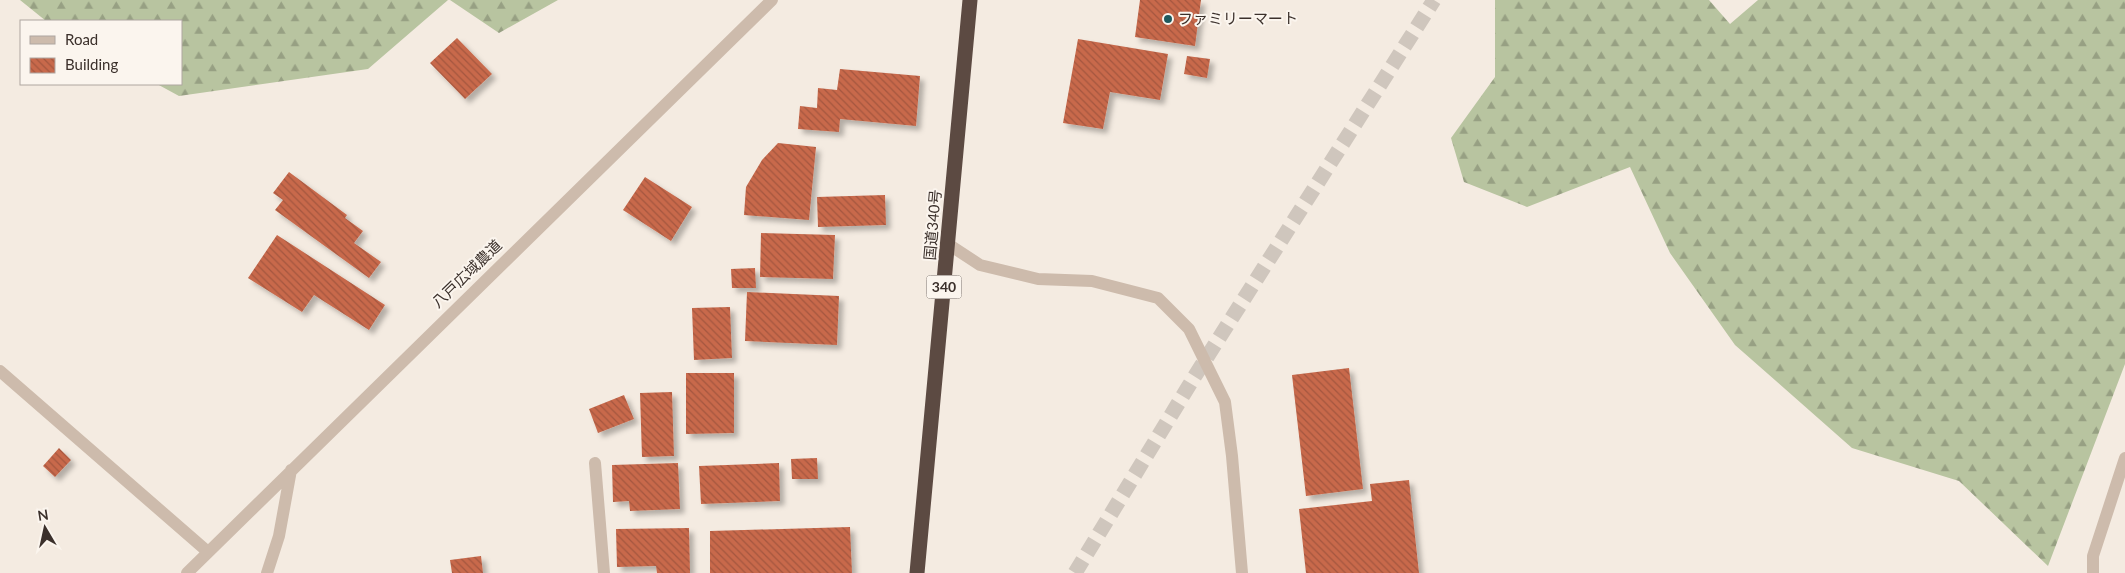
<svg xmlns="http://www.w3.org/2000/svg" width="2125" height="573" viewBox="0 0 2125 573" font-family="Lato,'Noto Sans JP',sans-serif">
  <defs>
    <pattern id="forest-firs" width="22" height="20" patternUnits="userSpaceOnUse" patternTransform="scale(1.25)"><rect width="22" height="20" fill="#b8c4a0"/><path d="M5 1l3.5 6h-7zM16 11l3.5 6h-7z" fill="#97a083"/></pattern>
    <pattern id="building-back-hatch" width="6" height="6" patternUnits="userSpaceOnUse" patternTransform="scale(1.25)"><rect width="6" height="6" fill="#c8694b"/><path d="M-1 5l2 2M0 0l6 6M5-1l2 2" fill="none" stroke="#a4573f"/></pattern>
    <filter id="shadow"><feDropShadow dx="4.5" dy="4.5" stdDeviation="2.5" flood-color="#0004"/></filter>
  </defs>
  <rect width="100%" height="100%" fill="#f4ebe1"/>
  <path fill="url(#forest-firs)" d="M20,0H448L368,69L179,96L157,84H181V21H46Z
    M450,0H558L499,33Z
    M1495,0H1709L1730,24L1758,0H2125V364L2048,566L1959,481L1852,448L1735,345L1670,253L1630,167L1527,207L1464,182L1451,138L1495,77Z"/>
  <path fill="url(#building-back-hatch)" filter="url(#shadow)" d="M1140,0H1201L1195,46L1135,37Z
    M457,38L492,74L465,99L430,63Z
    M1078,39L1168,54L1160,100L1110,92L1103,129L1063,123Z
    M1187,56L1210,59L1207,78L1184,74Z
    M840,69L920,76L916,126L840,119L839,132L798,129L800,106L817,108L818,88L837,90Z
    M778,143L816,147L809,220L744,215L746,187L762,160Z
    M289,172L347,215L345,218L363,231L354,243L381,262L369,278L275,210L283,200L273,193Z
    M645,177L692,207L671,241L623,210Z
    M885,195L886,225L818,227L817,197Z
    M761,233L835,235L833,279L760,277Z
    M277,235L385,305L369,330L314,295L302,312L248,278Z
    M755,268L756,288H732L731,269Z
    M747,292L839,296L837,345L745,341Z
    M730,307L732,358L694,360L692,308Z
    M1349,368L1363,489L1306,496L1292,375Z
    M686,373H734V433L686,434Z
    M672,392L674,456L642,457L640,393Z
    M624,395L634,419L598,433L589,409Z
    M59,448L71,460L55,477L43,466Z
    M817,458L818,479H792L791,459Z
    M678,463L680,509L630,511L629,501L613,502L612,465Z
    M779,463L780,501L701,504L699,466Z
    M1409,480L1419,573H1306L1299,509L1372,501L1370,484Z
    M850,527L852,573H710V531Z
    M689,528L690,573H657L656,566L617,567L616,529Z
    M481,556L483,573H452L450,560Z"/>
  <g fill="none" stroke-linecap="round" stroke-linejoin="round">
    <path stroke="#cfc6bd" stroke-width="15" stroke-dasharray="15 8" stroke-linecap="butt" d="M1075,573L1193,379L1434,0"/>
    <path stroke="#cdbbac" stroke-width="12" d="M948,244L980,265L1038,279L1092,281L1158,298L1189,329L1225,402L1232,456L1242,573
      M0,371L208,552
      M595,463L604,573
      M187,573L772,0
      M267,573L279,536L291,470
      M2093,573V556L2125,458"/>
    <path stroke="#5c4a42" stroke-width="15" d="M917,573L970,0"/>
  </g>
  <circle fill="#1f5a5e" stroke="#fbf5ee" stroke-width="2" cx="1168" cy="19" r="5"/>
  <g text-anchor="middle" stroke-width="4" stroke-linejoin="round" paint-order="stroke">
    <rect fill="#fbf5ee" stroke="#756b66" stroke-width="1" x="926.5" y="275.5" width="35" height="23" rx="4"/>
    <g font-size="14" font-weight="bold" fill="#3b302b">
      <text x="944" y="292">340</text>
    </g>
    <g font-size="15" fill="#3b302b" stroke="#fbf5ee" text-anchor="start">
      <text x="1178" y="24">ファミリーマート</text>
    </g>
    <g font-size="15" fill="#3b302b" stroke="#fbf5ee">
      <text transform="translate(933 225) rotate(-85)" y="5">国道340号</text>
      <text transform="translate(467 274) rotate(-44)" y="5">八戸広域農道</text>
    </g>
  </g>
  <rect x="20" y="20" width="162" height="65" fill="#fbf5ee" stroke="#aea6a0"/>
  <rect x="30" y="36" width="25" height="8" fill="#cdbbac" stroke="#aea6a0"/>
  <text x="65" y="45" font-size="15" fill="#3b302b">Road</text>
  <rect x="30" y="58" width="25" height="15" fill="url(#building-back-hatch)" stroke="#aea6a0"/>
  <text x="65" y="70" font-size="15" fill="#3b302b">Building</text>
  <g transform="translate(45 528) rotate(351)" stroke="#fbf5ee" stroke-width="4" paint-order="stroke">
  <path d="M0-4L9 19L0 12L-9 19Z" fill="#3b302b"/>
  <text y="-8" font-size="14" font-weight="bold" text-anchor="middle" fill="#3b302b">N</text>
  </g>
</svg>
